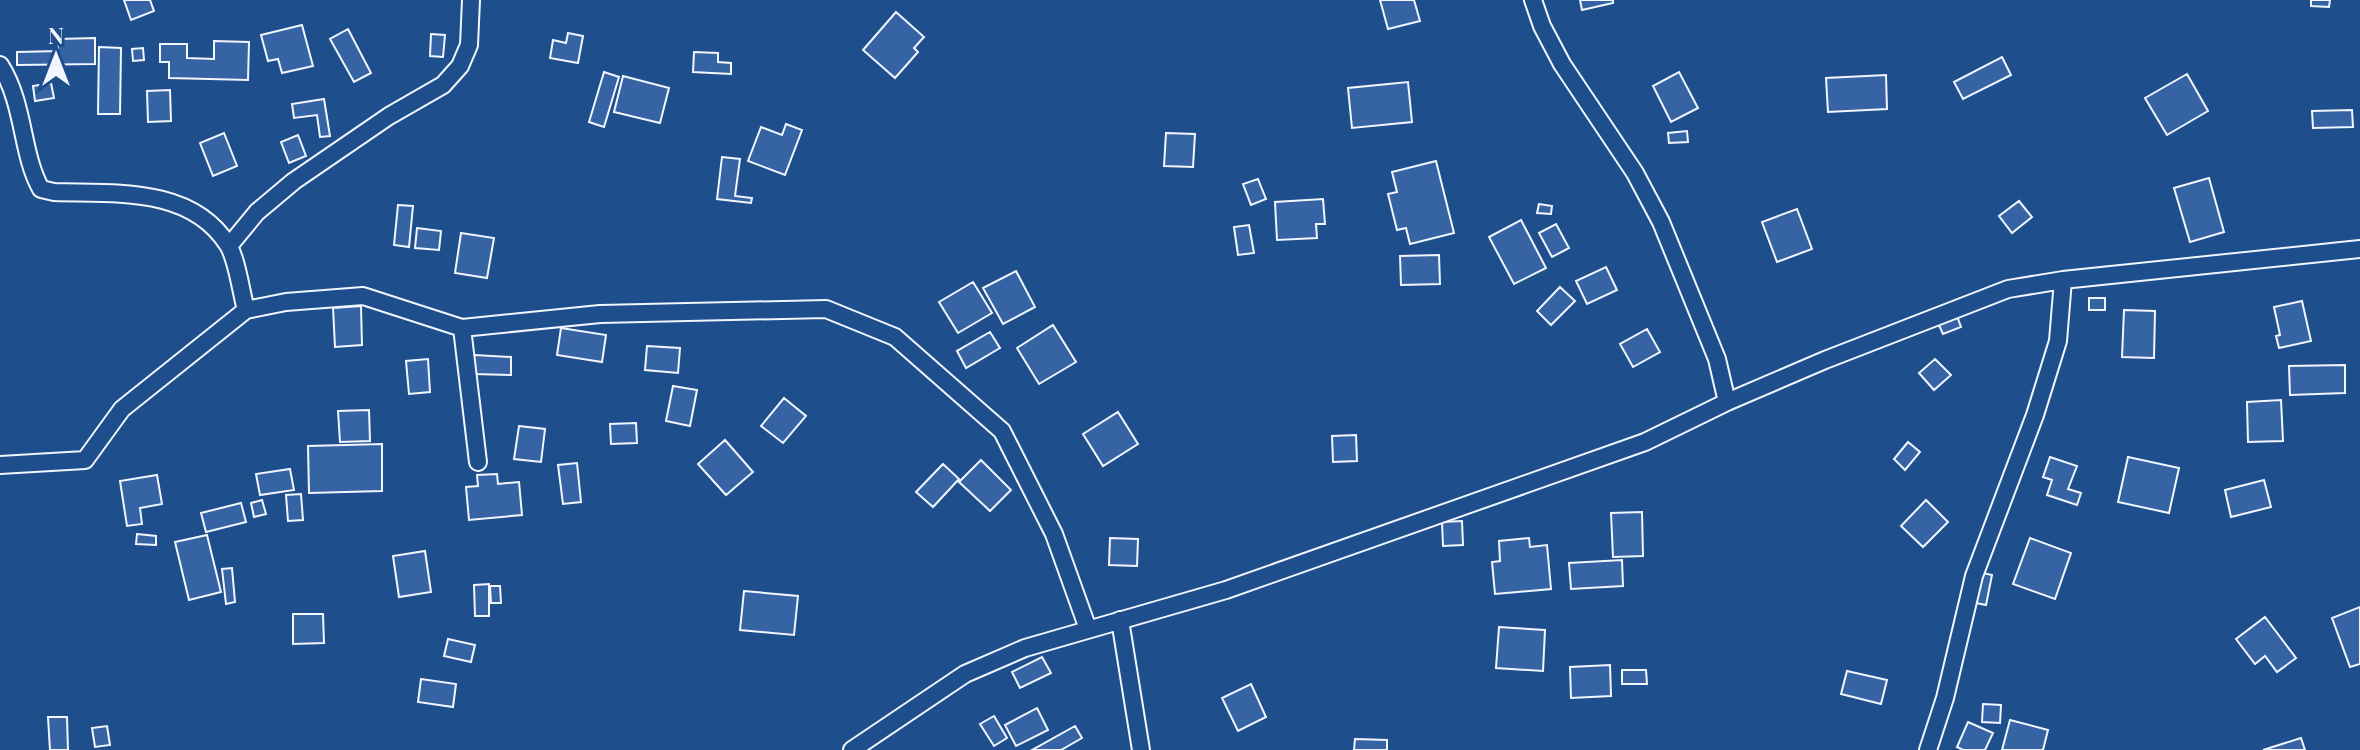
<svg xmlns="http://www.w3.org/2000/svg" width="2360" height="750" viewBox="0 0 2360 750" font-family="'Playfair Display',serif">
  <rect width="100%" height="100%" fill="#1f4e8c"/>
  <path fill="#3563a3" stroke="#f2f6ff" stroke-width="2" d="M124,0H150L154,11L131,20Z
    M1380,0H1414L1420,21L1388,29Z
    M1580,0H1613V3L1582,10Z
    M2311,0H2330L2329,7L2311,6Z
    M896,12L924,37L914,48L918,52L895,78L863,50Z
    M302,25L313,66L282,73L278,59L268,61L261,35Z
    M348,29L371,73L354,82L330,39Z
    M568,33L583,36L578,63L550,58L553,40L566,43Z
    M431,34L445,35L443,57L430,56Z
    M95,38V64L17,65V52L58,51V39Z
    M214,41L249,42L248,80L169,78V62H160V44H187V58L214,59Z
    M99,47L121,48L120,114H98Z
    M143,48L144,60L133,61L132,49Z
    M694,52L718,53V62L731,63V74L693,72Z
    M2002,57L2011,75L1963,99L1954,82Z
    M604,72L619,77L604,127L589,122Z
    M1679,72L1698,108L1671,122L1653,86Z
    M2187,74L2208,111L2167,135L2145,98Z
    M1886,75L1887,109L1828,112L1826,78Z
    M623,76L669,88L660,123L614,112Z
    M1408,82L1412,122L1352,128L1348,88Z
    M51,83L54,98L35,101L33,86Z
    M170,90L171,121L148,122L147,91Z
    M324,99L330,136L320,137L317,115L294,118L292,104Z
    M2352,110L2353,127L2313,128L2312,111Z
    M786,124L802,130L785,175L748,161L761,127L782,135Z
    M1687,131L1688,142L1669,143L1668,133Z
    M224,133L237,166L213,176L200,143Z
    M1166,133L1195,134L1193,167L1164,166Z
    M298,135L306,156L289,163L281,142Z
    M722,157L740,159L735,196L752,198L751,203L717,199Z
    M1436,161L1454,233L1410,244L1406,228L1397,230L1388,194L1397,192L1392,172Z
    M2209,178L2224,232L2190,242L2174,188Z
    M1258,179L1266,199L1251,205L1243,184Z
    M1323,199L1325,224H1316L1317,238L1277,240L1275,202Z
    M2019,201L2032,217L2012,233L1999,216Z
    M1539,204L1552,206L1551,214L1537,213Z
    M398,205L413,206L409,247L394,245Z
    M1797,209L1812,249L1777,262L1762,222Z
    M1521,220L1546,268L1514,284L1489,237Z
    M1556,224L1569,248L1552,257L1539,233Z
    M1249,225L1254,253L1238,255L1234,227Z
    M417,228L441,231L439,250L415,248Z
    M461,233L494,238L487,278L455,273Z
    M1439,255L1440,284L1401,285L1400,256Z
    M1606,267L1617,290L1587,304L1576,281Z
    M1016,271L1035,307L1003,324L983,288Z
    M973,282L992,313L958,333L939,302Z
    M1560,287L1575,301L1551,325L1537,311Z
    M2089,298H2105V310H2089Z
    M2302,301L2311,341L2279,348L2276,336L2280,335L2274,307Z
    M361,306L362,345L335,347L333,308Z
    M2124,310L2155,311L2154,358L2122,357Z
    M1956,313L1961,327L1943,334L1937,321Z
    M1053,325L1076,362L1039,384L1017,348Z
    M561,328L606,335L602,362L557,355Z
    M1647,329L1660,352L1633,367L1620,344Z
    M990,332L1000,348L966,368L957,351Z
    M647,346L680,348L678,373L645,370Z
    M474,355L511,357V375L474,374Z
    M428,359L430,392L409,394L406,361Z
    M1935,359L1951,375L1934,390L1919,373Z
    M2345,365V393L2290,395L2289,366Z
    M673,386L697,390L690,426L666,421Z
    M784,398L806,416L783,443L761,426Z
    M2281,400L2283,441L2248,442L2247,402Z
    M369,410L370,441L340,442L338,411Z
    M1118,412L1138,444L1103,466L1083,434Z
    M636,423L637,443L611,444L610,424Z
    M519,426L545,429L541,462L514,459Z
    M1356,435L1357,461L1333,462L1332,436Z
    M725,440L753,472L726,495L698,464Z
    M1908,442L1920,452L1905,470L1894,459Z
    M382,444V491L309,493L308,446Z
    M2050,457L2077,466L2068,489L2081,493L2077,505L2047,495L2052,480L2043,477Z
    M2128,457L2179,468L2169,513L2118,502Z
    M981,460L1011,490L990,511L959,482Z
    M577,463L581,502L563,504L558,465Z
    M943,464L959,479L933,507L916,492Z
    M290,469L294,490L260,495L256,474Z
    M497,474L498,484L519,482L522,515L469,520L466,487L478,486L477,475Z
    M157,475L162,504L140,508L142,524L127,526L120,481Z
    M2264,480L2271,507L2231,517L2225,490Z
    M301,494L303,520L288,521L286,495Z
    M262,500L266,514L254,517L251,503Z
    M1926,500L1948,522L1923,547L1901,526Z
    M241,503L246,522L206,532L201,513Z
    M1642,512L1643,556L1613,557L1611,513Z
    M1462,521L1463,545L1443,546L1442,522Z
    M137,534L156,536V545L136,544Z
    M207,535L221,592L189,600L175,542Z
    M1110,538L1138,539L1137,566L1109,565Z
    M1529,538L1530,547L1547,545L1551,589L1495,594L1492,562L1500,561L1499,541Z
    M2030,538L2071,553L2055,599L2013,584Z
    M425,551L431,592L399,597L393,556Z
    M1622,560L1623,586L1571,589L1569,563Z
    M232,568L235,602L226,604L222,569Z
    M1978,572L1992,575L1986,605L1971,602Z
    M489,584V616H475L474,585Z
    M490,586H500L501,603H491Z
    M744,591L798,596L794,635L740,630Z
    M2360,607V664L2350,667L2332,618Z
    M293,614H323L324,643L293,644Z
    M2265,617L2296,658L2277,672L2265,656L2255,664L2236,639Z
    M1499,627L1545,630L1543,671L1496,668Z
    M448,639L475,645L471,662L444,656Z
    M1042,657L1051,673L1020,688L1012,672Z
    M1610,665L1611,696L1571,698L1570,667Z
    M1622,670H1646L1647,684H1622Z
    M1847,671L1887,680L1881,704L1841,694Z
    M421,679L456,684L453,707L418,702Z
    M1251,684L1266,717L1238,731L1222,698Z
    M1983,704L2001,705L2000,723L1982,722Z
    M1037,708L1048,730L1016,746L1005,725Z
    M994,716L1007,738L994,746L980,724Z
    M48,717H67L68,750H50Z
    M2010,720L2048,730L2043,750H2002Z
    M1968,722L1993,733L1985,750H1963L1957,747Z
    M107,726L110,745L95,747L92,728Z
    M1075,726L1082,738L1061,750H1032Z
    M2301,738L2305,750H2263Z
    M1355,739L1387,740V750H1354Z"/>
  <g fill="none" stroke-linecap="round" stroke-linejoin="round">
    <g stroke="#f2f6ff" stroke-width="20">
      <path id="street" d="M1533,0L1542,26L1562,64L1635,173L1661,222L1717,359L1727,402
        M0,65C25,104 21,154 41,189L54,192C114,194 191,186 228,245C237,259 241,292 246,310
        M229,246L257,212L294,181L389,116L443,85L460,66L469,45L471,0
        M462,328L478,462
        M0,465L85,460L122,409L246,310L286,302L363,296L462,328L600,314L826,309L895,337L1002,431L1054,534L1088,629
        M1120,620L1141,750
        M852,750L965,674L1025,648L1226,590L1645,442L1727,402L1825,360L2008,289L2063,280L2360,249
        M1928,750L1945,698L1974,576L2035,415L2058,341L2063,280"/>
    </g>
    <use href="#street" stroke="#1f4e8c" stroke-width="16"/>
  </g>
  <g transform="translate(56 56)" stroke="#1f4e8c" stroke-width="6" paint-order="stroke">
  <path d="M0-6L14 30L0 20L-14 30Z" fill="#f2f6ff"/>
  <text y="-12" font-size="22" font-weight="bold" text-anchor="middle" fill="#f2f6ff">N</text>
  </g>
</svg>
